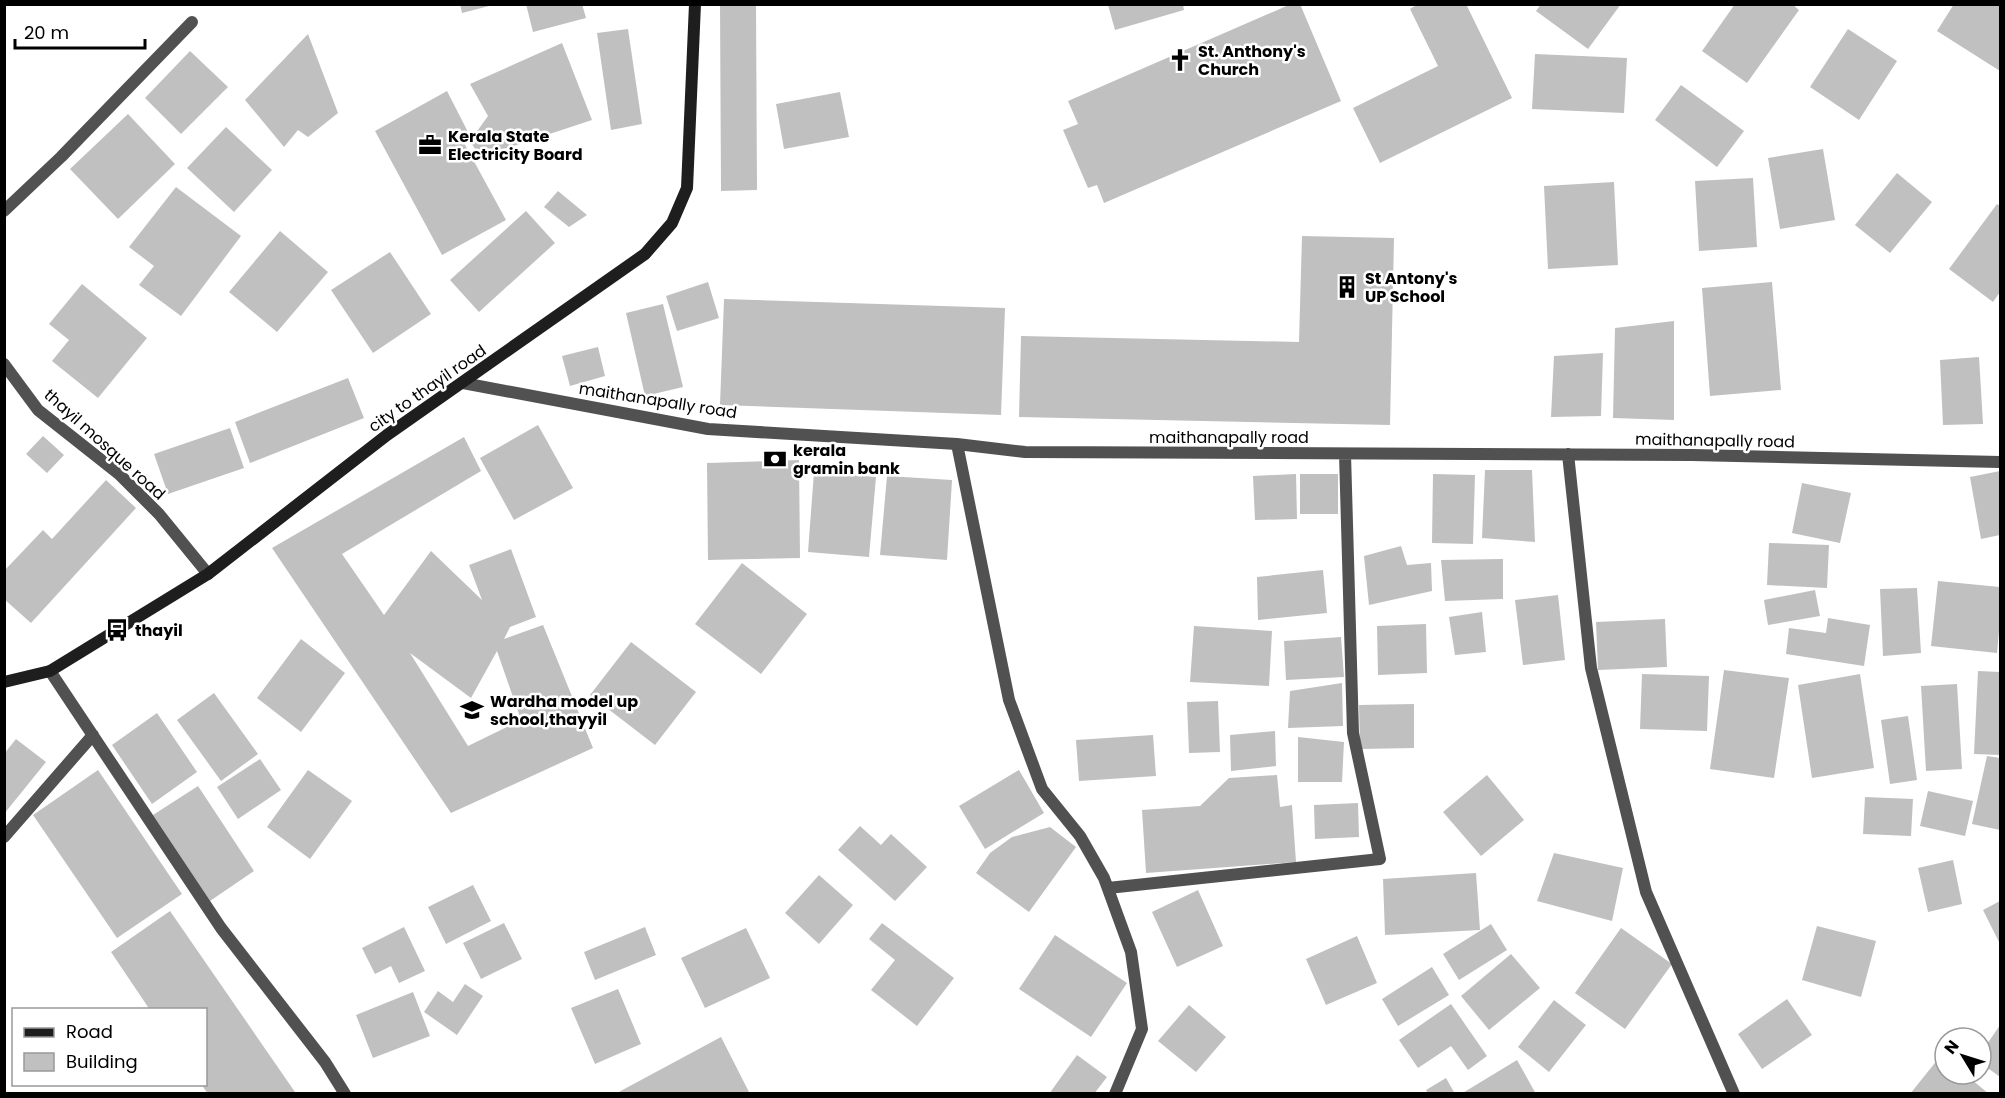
<svg xmlns="http://www.w3.org/2000/svg" width="2005" height="1098" viewBox="0 0 2005 1098" font-family="Poppins,sans-serif">
  <rect width="100%" height="100%" fill="#fff"/>
  <path fill="#c0c0c0" fill-rule="evenodd" d="M460,4H493V5L462,13Z
    M526,4H582L586,18L533,32Z
    M720,4H756L757,190L721,191Z
    M1291,4H1300L1341,101L1104,203L1097,185L1088,188L1063,130L1078,124L1068,101Z
    M1418,4H1466L1512,98L1380,163L1353,108L1438,66L1410,9Z
    M1541,4H1621L1588,49L1536,11Z
    M1735,4H1792L1799,10L1747,83L1702,51Z
    M1954,4H2000V71L1937,31Z
    M1108,5H1183L1184,10L1115,30Z
    M628,29L642,124L611,130L597,33Z
    M1848,29L1897,61L1859,120L1810,87Z
    M308,34L338,113L308,137L298,130L284,147L245,100Z
    M562,43L592,120L480,157L470,141L488,116L470,84Z
    M190,51L228,87L181,134L145,98Z
    M1535,54L1627,58L1624,113L1532,109Z
    M1681,85L1744,131L1717,167L1655,120Z
    M447,91L469,134L464,143L506,220L442,255L375,131Z
    M840,92L849,137L784,149L776,104Z
    M128,114L175,164L118,219L70,169Z
    M226,127L272,170L234,212L187,168Z
    M1823,149L1835,220L1780,229L1768,158Z
    M1897,173L1932,202L1890,253L1855,225Z
    M1753,178L1757,247L1699,251L1695,181Z
    M1614,182L1618,265L1548,269L1544,186Z
    M176,187L241,236L181,316L139,285L154,266L129,247Z
    M558,191L587,215L569,227L544,207Z
    M1997,204L2000,206V292L1993,302L1949,269Z
    M526,211L555,243L479,312L450,280Z
    M280,231L328,272L277,332L229,292Z
    M1302,236L1394,238L1390,425L1019,417L1021,336L1299,342Z
    M390,252L431,314L373,353L331,290Z
    M708,282L719,318L677,331L666,296Z
    M1772,282L1781,390L1710,396L1702,288Z
    M82,284L147,338L98,398L52,361L69,340L49,324Z
    M724,299L1005,308L1001,415L720,405Z
    M663,304L683,387L645,396L626,313Z
    M1674,321V420L1613,418L1615,328Z
    M598,347L605,376L570,386L562,356Z
    M1603,353L1601,416L1551,417L1554,356Z
    M1979,357L1983,424L1943,425L1940,360Z
    M348,378L364,418L250,463L235,422Z
    M538,425L573,488L514,520L480,458Z
    M230,428L244,468L168,494L154,454Z
    M43,436L64,455L47,473L26,454Z
    M464,437L481,471L342,554L384,615L431,551L482,600L469,565L511,549L536,617L510,627L504,639L543,625L593,748L451,813L272,548ZM497,651L521,720L468,746L410,653L471,698Z
    M799,460L800,558L708,560L707,463Z
    M1485,470H1532L1535,542L1482,538Z
    M2000,471V535L1981,539L1970,477Z
    M814,472L876,477L869,557L808,552Z
    M1296,474L1297,519L1255,520L1253,476Z
    M1300,474H1338V514H1300Z
    M1433,474L1475,475L1473,544L1432,543Z
    M887,476L952,480L947,560L880,555Z
    M106,480L136,508L31,623L4,599V571L43,530L52,539Z
    M1802,483L1851,493L1840,543L1792,533Z
    M1769,543L1829,545L1827,588L1767,585Z
    M1401,546L1407,565L1431,563L1432,591L1369,605L1364,556Z
    M1503,559V599L1445,601L1441,560Z
    M742,563L807,614L761,674L695,624Z
    M1323,570L1327,613L1258,620L1257,577Z
    M1938,581L2000,587V620L1997,653L1931,646Z
    M1917,588L1921,653L1883,656L1880,589Z
    M1815,590L1820,616L1768,625L1764,600Z
    M1558,595L1565,660L1523,665L1515,600Z
    M1482,612L1486,652L1455,655L1449,617Z
    M1828,618L1870,625L1864,666L1786,654L1789,628L1826,633Z
    M1665,619L1667,667L1598,670L1596,622Z
    M1426,624L1427,673L1378,675L1377,626Z
    M1194,626L1272,631L1269,686L1190,682Z
    M1341,637L1344,677L1286,680L1284,641Z
    M301,639L345,673L301,732L257,698Z
    M631,642L696,692L655,745L590,695Z
    M1724,670L1789,678L1774,778L1710,769Z
    M1978,671L2000,672V755L1974,754Z
    M1642,674L1709,676L1707,731L1640,729Z
    M1860,674L1874,768L1812,778L1798,685Z
    M1342,683L1343,726L1288,728L1290,691Z
    M1957,684L1962,769L1926,771L1921,686Z
    M214,693L258,754L221,781L177,720Z
    M1218,701L1220,752L1189,753L1187,702Z
    M1414,704V748L1360,749L1359,705Z
    M157,713L197,772L152,804L112,745Z
    M1908,716L1917,780L1890,784L1881,720Z
    M1275,731L1276,766L1231,771L1230,735Z
    M1153,735L1156,776L1079,781L1076,740Z
    M1298,737L1344,742L1342,782H1298Z
    M16,739L46,762L4,814V754Z
    M1987,756L2000,758V830L1972,824Z
    M260,759L281,790L238,819L217,787Z
    M98,770L182,894L117,938L33,815Z
    M308,770L352,801L310,859L267,827Z
    M1019,770L1044,813L985,849L959,806Z
    M1277,775L1280,807L1292,805L1296,862L1146,873L1142,810L1200,806L1229,778Z
    M1487,775L1524,820L1481,856L1443,812Z
    M198,786L254,871L210,901L153,815Z
    M1928,791L1973,801L1965,836L1920,826Z
    M1865,797L1913,799L1911,836L1863,834Z
    M1358,803L1359,837L1315,839L1314,805Z
    M860,826L881,845L891,834L927,867L895,901L838,850Z
    M1050,827L1076,847L1029,912L976,873L990,853L1012,837Z
    M1554,853L1623,868L1612,921L1537,901Z
    M1953,860L1962,904L1928,912L1918,868Z
    M1476,873L1480,930L1385,935L1383,879Z
    M819,875L853,905L819,944L785,913Z
    M473,885L491,921L446,944L428,907Z
    M1198,890L1223,946L1177,967L1152,912Z
    M2000,901V944L1983,910Z
    M170,911L295,1092L292,1094H208L201,1084H206V1010H150L111,952Z
    M504,923L522,959L481,979L463,943Z
    M882,923L954,978L917,1026L871,990L895,960L869,939Z
    M1491,924L1507,950L1459,980L1443,954Z
    M1817,926L1876,941L1861,997L1802,980Z
    M404,927L425,971L399,983L391,966L375,974L362,948Z
    M645,927L656,955L595,980L584,952Z
    M746,928L770,978L705,1008L681,958Z
    M1621,928L1672,964L1625,1029L1575,993Z
    M1055,935L1127,983L1091,1037L1019,989Z
    M1357,936L1377,983L1326,1005L1306,959Z
    M1511,954L1540,988L1489,1030L1461,996Z
    M1432,967L1449,995L1398,1026L1382,999Z
    M465,984L483,996L457,1035L424,1012L438,991L453,1002Z
    M618,989L641,1044L595,1064L571,1008Z
    M413,992L430,1036L373,1058L356,1015Z
    M1787,999L1812,1035L1762,1069L1738,1034Z
    M1554,1000L1586,1025L1549,1072L1518,1047Z
    M1451,1004L1487,1056L1468,1070L1451,1046L1418,1068L1399,1040Z
    M1189,1005L1226,1037L1196,1072L1158,1041Z
    M2000,1025V1077L1981,1063V1053Z
    M721,1037L750,1094H615Z
    M1942,1054L1945,1057V1074H1965L1989,1094H1910Z
    M1077,1055L1107,1077L1094,1094H1049Z
    M1517,1060L1536,1094H1461Z
    M1446,1078L1455,1094H1428L1426,1090Z"/>
  <g fill="none" stroke-linecap="round" stroke-linejoin="round">
    <path stroke="#515151" stroke-width="12" d="M4,211L61,157L192,22
      M4,364L38,410L119,474L159,514L208,574
      M463,383L708,429L957,444L1025,452L1692,455L2000,462
      M957,444L1009,700L1042,789L1080,836L1104,878L1131,952L1142,1029L1115,1094
      M1568,454L1591,668L1646,892L1734,1094
      M50,671L221,928L325,1062L345,1094
      M4,837L93,735
      M1108,888L1380,859L1353,733L1345,454"/>
    <path stroke="#1e1e1e" stroke-width="12" d="M4,682L50,671L208,574L387,435L645,254L672,223L687,188L695,4"/>
  </g>
  <defs>
    <g id="church-bare" transform="scale(1.8)"><path d="M-1.2-6h2.4v3.5h3.3v2.4h-3.3V6h-2.4V-.1h-3.3v-2.4h3.3Z" fill="#000" stroke="#fff" stroke-width="2.5" paint-order="stroke"/></g>
    <g id="office-bare" transform="scale(1.8)"><path d="M-6-3h4V-5.5h4V-3h4V5H-6ZM-1-4.5V-3h2v-1.5ZM-6 0V1H6V0Z" fill="#000" stroke="#fff" stroke-width="2.5" paint-order="stroke"/></g>
    <g id="building-bare" transform="scale(1.8)"><path d="M-4-6H4V6H1V3H-1V6H-4ZM-2.5-4.3h1.7v1.8h-1.7ZM.8-4.3h1.7v1.8H.8ZM-2.5-1h1.7V.8h-1.7ZM.8-1h1.7V.8H.8Z" fill="#000" stroke="#fff" stroke-width="2.5" paint-order="stroke"/></g>
    <g id="bank-bare" transform="scale(1.8)"><path d="M-6-4H6V4H-6ZM0-2.3a2.3 2.3 0 1 0 0 4.6a2.3 2.3 0 1 0 0-4.6Z" fill="#000" stroke="#fff" stroke-width="2.5" paint-order="stroke"/></g>
    <g id="bus-bare" transform="scale(1.8)"><path d="M-5-6H5V4H4V6H2V4H-2V6H-4V4H-5ZM-3.5-4V0h7V-4ZM-3.5 1.2v1.5H-2V1.2ZM2 1.2v1.5H3.5V1.2Z" fill="#000" stroke="#fff" stroke-width="2.5" paint-order="stroke"/></g>
    <g id="school-bare" transform="scale(1.8)"><path d="M0-5L7-2L0 1L-7-2ZM-4 1L0 2.5L4 1V4Q0 6-4 4Z" fill="#000" stroke="#fff" stroke-width="2.5" paint-order="stroke"/></g>
  </defs>
  <g fill-rule="evenodd">
    <use href="#church-bare" x="1180" y="60"/>
    <use href="#office-bare" x="430" y="145"/>
    <use href="#building-bare" x="1347" y="287"/>
    <use href="#bank-bare" x="775" y="459"/>
    <use href="#bus-bare" x="117" y="630"/>
    <use href="#school-bare" x="472" y="710"/>
  </g>
  <g text-anchor="middle" stroke-width="5" stroke-linejoin="round" paint-order="stroke">
    <g font-size="16" font-weight="bold" fill="#000" stroke="#fff" text-anchor="start">
      <text x="1198" y="57">St. Anthony's<tspan x="1198" dy="18">Church</tspan></text>
      <text x="448" y="142">Kerala State<tspan x="448" dy="18">Electricity Board</tspan></text>
      <text x="1365" y="284">St Antony's<tspan x="1365" dy="18">UP School</tspan></text>
      <text x="793" y="456">kerala<tspan x="793" dy="18">gramin bank</tspan></text>
      <text x="135" y="636">thayil</text>
      <text x="490" y="707">Wardha model up<tspan x="490" dy="18">school,thayyil</tspan></text>
    </g>
    <g font-size="16" fill="#000" stroke="#fff">
      <text transform="translate(427 388) rotate(-35)" y="6">city to thayil road</text>
      <text transform="translate(658 400) rotate(9)" y="6">maithanapally road</text>
      <text x="1229" y="443">maithanapally road</text>
      <text transform="translate(1715 440) rotate(1)" y="6">maithanapally road</text>
      <text transform="translate(105 444) rotate(42)" y="6">thayil mosque road</text>
    </g>
  </g>
  <rect width="2005" height="1098" fill="none" stroke="#000000" stroke-width="12"/>
  <rect x="12" y="1008" width="195" height="78" fill="#ffffff" stroke="#999999" stroke-width="1.5"/>
  <rect x="24" y="1028" width="30" height="9" fill="#1e1e1e" stroke="#999999" stroke-width="1.5"/>
  <text x="66" y="1038" font-size="18" fill="#000000">Road</text>
  <rect x="24" y="1053" width="30" height="18" fill="#c0c0c0" stroke="#999999" stroke-width="1.5"/>
  <text x="66" y="1068" font-size="18" fill="#000000">Building</text>
  <g transform="translate(1963 1056) rotate(308)"><circle r="28" fill="#ffffff" stroke="#999999" stroke-width="1.5"/>
  <path d="M0-4.5L10 22L0 15L-10 22Z" fill="#000000"/>
  <text y="-9" font-size="16" font-weight="bold" text-anchor="middle" fill="#000000">N</text>
  </g>
  <path d="M15 39v9h130v-9" fill="none" stroke="#000000" stroke-width="3"/>
  <text x="24" y="39" font-size="18" fill="#000000" stroke="#ffffff" stroke-width="4.5" paint-order="stroke">20 m</text>
</svg>
